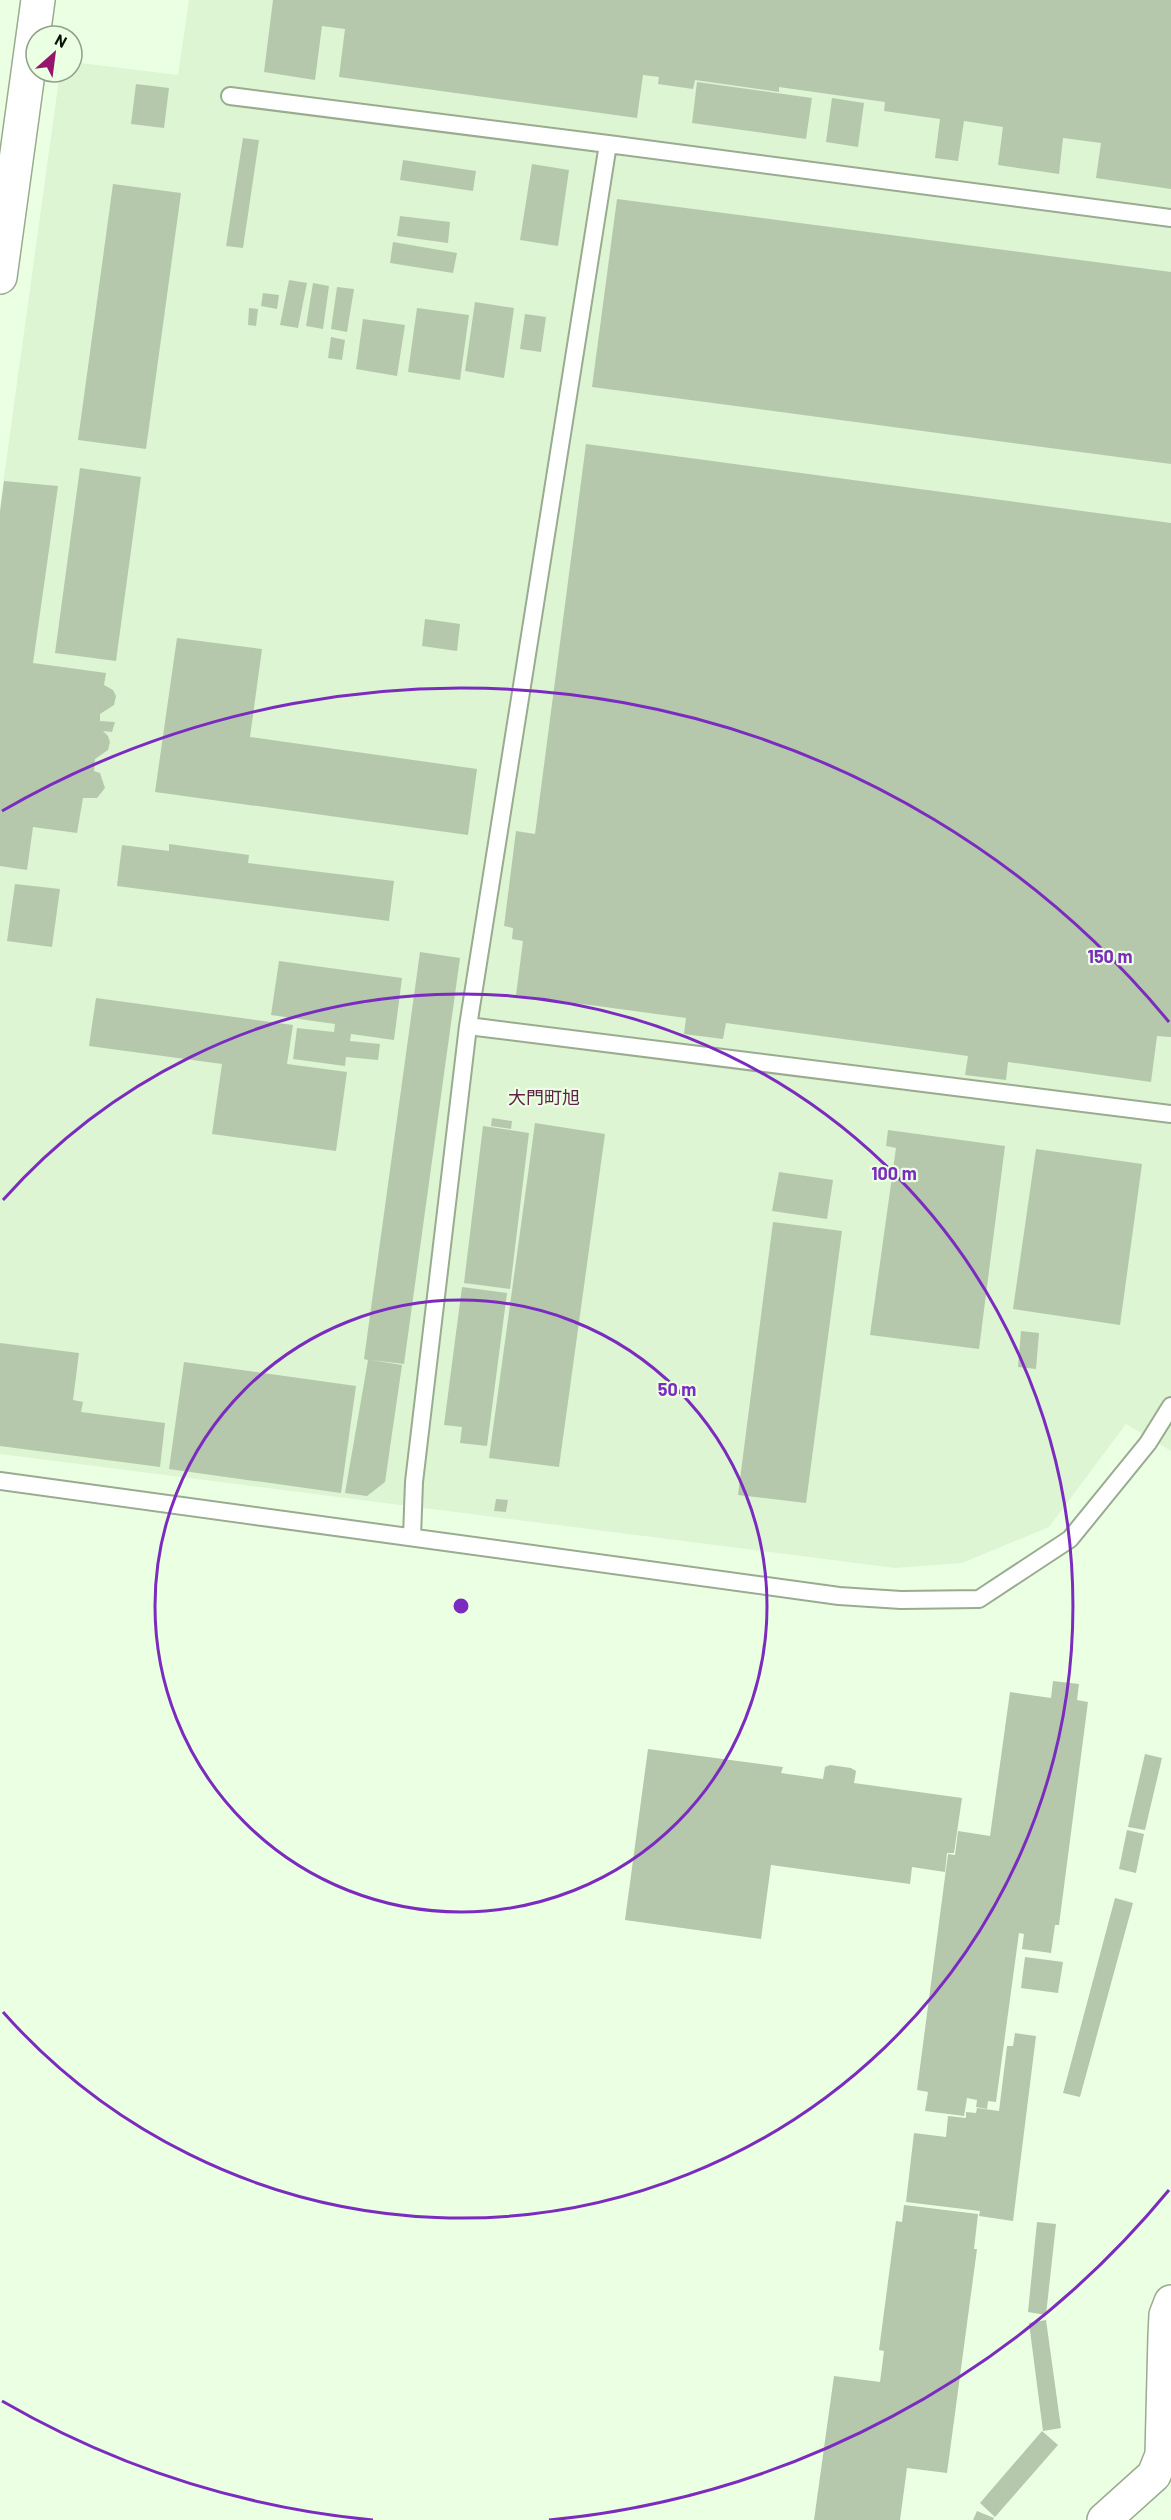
<svg xmlns="http://www.w3.org/2000/svg" width="1171" height="2520" viewBox="0 0 1171 2520" font-family="Barlow,'Noto Sans JP',sans-serif">
  <rect width="100%" height="100%" fill="#ebffe2"/>
  <path fill="#ddf5d2" d="M189,0H1171V1451L1126,1424L1049,1527L962,1563L895,1568L0,1454V506L60,72H72V62L178,75Z"/>
  <path fill="#b5c8ac" d="M273,0H1171V189L1096,178L1101,143L1063,138L1059,174L998,165L1003,127L964,121L958,161L935,158L940,119L884,111L885,102L779,87V92L695,80L693,89L658,84L659,77L643,75L637,118L339,77L345,29L322,26L315,80L264,72Z
    M697,82L812,98L806,139L692,123Z
    M136,84L169,88L164,128L131,124Z
    M832,98L864,103L858,147L826,142Z
    M243,138L259,140L243,248L226,246Z
    M403,160L476,171L473,191L400,180Z
    M532,164L569,170L558,246L520,240Z
    M113,184L181,193L146,449L78,440Z
    M617,199L1171,272V464L592,387Z
    M400,216L450,222L448,243L397,236Z
    M393,242L457,253L453,273L390,263Z
    M289,280L307,283L298,328L280,325Z
    M313,283L329,286L323,329L306,326Z
    M337,287L354,289L347,332L331,329Z
    M263,293L279,295L277,309L261,306Z
    M475,302L514,308L504,378L465,371Z
    M249,308L258,309L256,326L248,325Z
    M417,308L469,315L460,380L408,372Z
    M525,314L546,317L541,352L520,349Z
    M363,319L405,325L397,376L356,369Z
    M331,337L345,340L342,360L328,358Z
    M586,444L1171,523V1037L1157,1036L1151,1082L1008,1062L1006,1080L965,1075L968,1056L726,1023L723,1039L684,1034L686,1018L516,995L523,941L512,939L513,928L504,926L516,831L535,834Z
    M80,468L141,477L116,661L55,653Z
    M4,481L58,486L33,663L106,673L104,685L113,690L116,696L114,705L100,714V721L115,722L112,732L103,731L108,736L110,742L108,750L95,759L94,771L100,773L105,788L97,798H83L77,833L33,827L27,870L0,866V512Z
    M425,619L460,624L457,651L422,646Z
    M177,638L262,649L250,737L477,769L468,835L155,792Z
    M169,844L249,855L248,863L394,881L389,921L117,886L122,845L169,851Z
    M15,884L60,889L52,947L7,941Z
    M420,952L460,958L404,1364L371,1360L402,1365L385,1482L367,1496L345,1493L368,1360L364,1359Z
    M279,961L402,978L394,1040L351,1034L350,1041L380,1044L378,1060L346,1057L345,1066L293,1059L297,1028L334,1032L335,1024L271,1015Z
    M96,998L293,1025L287,1064L347,1072L336,1151L212,1134L222,1064L89,1046Z
    M492,1118L512,1121L511,1129L491,1126Z
    M535,1123L605,1134L559,1467L489,1458Z
    M483,1126L529,1133L510,1289L464,1283Z
    M888,1130L1005,1146L979,1349L870,1335L896,1148L886,1146Z
    M1036,1149L1142,1164L1120,1325L1013,1309Z
    M779,1172L833,1180L827,1219L772,1211Z
    M773,1222L842,1231L806,1503L738,1495Z
    M462,1287L507,1293L487,1446L460,1443L462,1427L444,1425Z
    M1021,1331L1039,1333L1036,1369L1018,1367Z
    M0,1343L79,1353L73,1400L83,1402L81,1412L165,1423L160,1467L0,1446Z
    M184,1362L356,1386L341,1493L169,1469Z
    M496,1499L508,1500L506,1512L494,1511Z
    M1053,1681L1079,1684L1077,1700L1088,1702L1059,1925H1055L1051,1953L1022,1949L1024,1934L1019,1933L996,2102L988,2101L987,2109L976,2107L977,2100L967,2098L964,2116L925,2111L928,2092L917,2090L948,1854L955,1855L958,1831L990,1836L1010,1692L1051,1698Z
    M648,1749L783,1767L781,1773L823,1779L825,1767L830,1765L851,1768L856,1771L854,1783L962,1798L954,1853H944H947L945,1872L912,1867L910,1884L771,1865L761,1939L625,1920Z
    M1145,1754L1162,1758L1145,1830L1128,1827Z
    M1127,1830L1144,1834L1136,1873L1119,1869Z
    M1115,1898L1133,1903L1080,2097L1063,2093Z
    M1025,1957L1063,1962L1058,1993L1021,1988Z
    M1015,2033L1036,2036L1013,2221L979,2216L980,2211L906,2202L914,2133L946,2137L948,2116L966,2118V2112L976,2113L977,2108L999,2111L1007,2046H1013Z
    M904,2205L978,2214L974,2249H977L947,2473L907,2468L900,2520H814L834,2376L880,2382L884,2351L879,2350L896,2221L902,2222Z
    M1037,2222L1056,2224L1046,2315L1028,2312Z
    M1046,2320L1061,2428L1043,2431L1029,2323Z
    M1042,2431L1058,2445L995,2517L980,2503Z
    M977,2511L994,2518L993,2520H973Z"/>
  <g fill="none" stroke-linecap="round" stroke-linejoin="round">
    <g stroke="#99ab90" stroke-width="20">
      <path id="lane" d="M230,96L608,144
        M468,1026L1171,1114
        M0,1481L839,1596L901,1600L979,1599L1070,1539L1148,1443L1171,1406
        M412,1537L414,1482L468,1026L608,144L1171,218"/>
    </g>
    <g stroke="#99ab90" stroke-width="36">
      <path id="street" d="M0,277L38,0
        M1104,2520L1154,2475L1162,2455L1165,2336L1166,2315L1171,2302"/>
    </g>
    <use href="#lane" stroke="#fff" stroke-width="16"/>
    <use href="#street" stroke="#fff" stroke-width="33"/>
  </g>
  <g fill="none" stroke="#7b2cbf" stroke-width="3">
    <circle cx="461" cy="1606" r="306"/>
    <path d="M3 1200A612 612 0 1 1 3 2012"/>
    <path d="M1169 2190A918 918 0 0 1 549 2520M373 2520A918 918 0 0 1 2 2401M2 811A918 918 0 0 1 1169 1022"/>
  </g>
  <g text-anchor="middle" stroke-width="4.5" stroke-linejoin="round" paint-order="stroke">
    <g font-size="18" fill="#602348" stroke="#ebffe2">
      <text x="544" y="1104">大門町旭</text>
    </g>
  </g>
  <circle cx="461" cy="1606" r="9" fill="#7b2cbf" stroke="#ebffe2" stroke-width="3"/>
  <g font-size="18" text-anchor="middle" font-weight="bold" fill="#7b2cbf" stroke="#ebffe2" stroke-width="4.5" stroke-linejoin="round" paint-order="stroke">
    <text x="1110" y="963">150 m</text>
    <text x="894" y="1180">100 m</text>
    <text x="677" y="1396">50 m</text>
  </g>
  <g transform="translate(54 54) rotate(28)"><circle r="28" fill="#ebffe2" stroke="#91a08b" stroke-width="1.5"/>
  <path d="M0-4.5L10 22L0 15L-10 22Z" fill="#95146c"/>
  <text y="-9" font-size="16" font-weight="bold" text-anchor="middle" fill="#0b1108">N</text>
  </g>
</svg>
